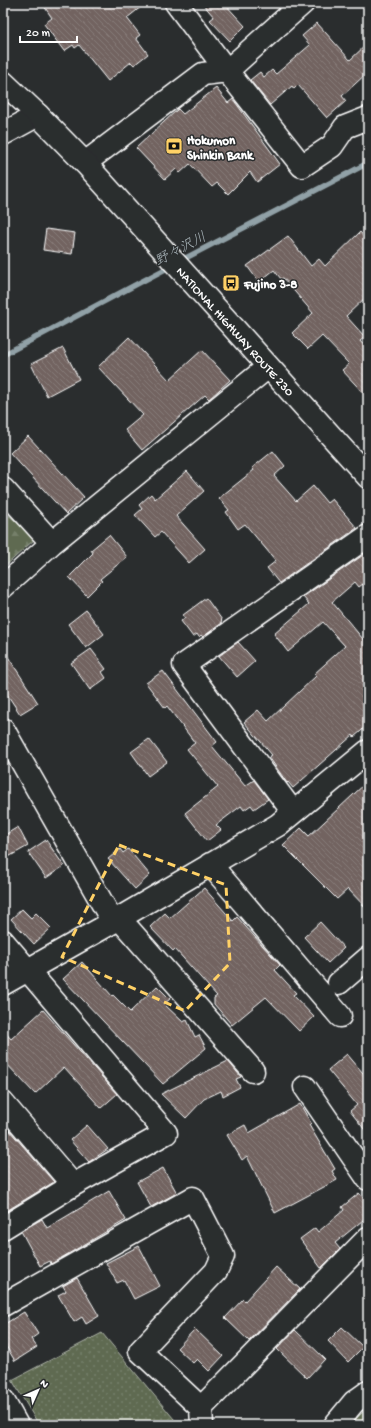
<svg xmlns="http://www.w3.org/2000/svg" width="371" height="1428" viewBox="0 0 371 1428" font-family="'Gochi Hand','Klee One',sans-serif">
  <defs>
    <pattern id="grass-dots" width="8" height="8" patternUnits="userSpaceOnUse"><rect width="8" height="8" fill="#5e6a51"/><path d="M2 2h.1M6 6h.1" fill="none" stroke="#76806b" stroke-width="1.8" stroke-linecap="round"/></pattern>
    <pattern id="forest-firs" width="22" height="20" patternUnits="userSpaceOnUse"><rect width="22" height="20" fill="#5e6a51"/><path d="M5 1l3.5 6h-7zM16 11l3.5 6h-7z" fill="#76806b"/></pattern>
    <pattern id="building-back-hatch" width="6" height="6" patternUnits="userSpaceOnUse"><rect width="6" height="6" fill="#726461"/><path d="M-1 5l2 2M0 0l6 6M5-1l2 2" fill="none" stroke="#877b79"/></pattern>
  </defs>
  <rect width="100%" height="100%" fill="#2a2d2e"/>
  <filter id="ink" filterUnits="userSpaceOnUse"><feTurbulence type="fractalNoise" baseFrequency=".025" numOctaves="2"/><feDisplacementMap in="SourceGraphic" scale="8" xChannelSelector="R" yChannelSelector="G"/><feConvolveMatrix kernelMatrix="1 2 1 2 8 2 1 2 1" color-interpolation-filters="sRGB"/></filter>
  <g filter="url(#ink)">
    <path fill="url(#grass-dots)" stroke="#aeb4a8" d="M102,1333L179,1425H39L12,1380Z"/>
    <path fill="url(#forest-firs)" stroke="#aeb4a8" d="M3,510L35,539L3,568Z
      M368,1407V1425H350Z"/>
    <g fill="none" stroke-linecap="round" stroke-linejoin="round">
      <path stroke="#91a1a7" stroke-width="5.5" d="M180,261L368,163
        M3,355L171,266"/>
    </g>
    <path fill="url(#building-back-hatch)" stroke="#fff" d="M42,3H146L127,18L140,35L136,38L148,54L134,65L131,62L108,81L79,45L75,48L73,45L64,51L44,24L52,18Z
      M202,3H224L245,26L230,41L210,20L214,17Z
      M317,23L350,60L368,43V72L342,96L346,101L327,118L298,85L294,89L292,86L270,105L250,80L260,72L264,77L272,70L276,74L310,45L302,36Z
      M216,88L228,103L233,99L280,164L257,182L250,172L228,194L217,183L212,187L190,164L180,173L176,169L165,179L136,148L178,109L183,114Z
      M46,229L75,233L72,254L43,250Z
      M360,232L368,241V295L346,316L365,337L360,341L368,350V398L342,370L349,364L322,336L308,349L292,333L313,313L283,278L281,279L274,270L259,282L247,266L288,236L311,266L319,259L325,266Z
      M129,337L169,380L202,350L230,380L209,399L205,395L142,450L125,430L143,415L98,367Z
      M63,348L79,379L47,396L31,364Z
      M28,436L84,497L66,514L10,453Z
      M273,451L285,466L274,476L296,501L313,486L327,503L332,499L357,528L279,583L267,568L276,561L245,524L238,529L226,512L229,510L219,498L254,470L252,468Z
      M187,471L204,491L176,516L205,549L189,563L161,532L155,537L135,515L142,509L139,505L151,494L155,499Z
      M109,535L127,557L100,579L102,581L87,596L69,577L93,553L91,550Z
      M366,553L368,555V580L359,587L355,582L332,602L368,645V725L354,737L353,735L293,788L288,782L287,783L269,757L272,755L244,722L258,710L268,721L316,676L314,674L345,646L323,622L288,652L274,634L309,604L303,597Z
      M206,598L222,620L221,621L222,623L203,637L201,635L199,637L197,634L193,637L181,621L185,618L183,615Z
      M86,610L104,634L86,648L68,624Z
      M238,642L255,661L237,677L219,656Z
      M3,649L38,703L20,714L3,688Z
      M91,649L106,669L102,672L106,678L90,690L71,663Z
      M163,671L217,742L212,746L245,786L254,780L268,799L254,809L251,805L244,810L241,806L216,825L221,830L207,841L185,813L218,787L187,749L195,743L167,706L165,708L146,683Z
      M149,739L167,762L148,776L131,752Z
      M368,781V910L348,889L337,899L283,845L301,828L309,836Z
      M18,827L28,846L3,860V836Z
      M46,840L64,866L46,878L28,852Z
      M120,849L123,853L128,849L150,875L135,889L108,859Z
      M204,888L233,921L237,917L280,965L275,970L296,993L293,995L314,1017L299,1031L266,997L232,1025L214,1004V998L217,996L175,949L173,951L150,927L165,913L170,918Z
      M22,909L31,918L36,913L51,928L34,944L11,919Z
      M320,922L344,948L328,963L304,937Z
      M82,962L112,996L113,995L130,1012L157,986L170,999L164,1004L183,1022L187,1020L195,1037L199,1035L206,1048L163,1084L63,979Z
      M43,1010L117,1094L101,1108L64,1067L35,1094L3,1060V1030L11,1039Z
      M347,1054L368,1079V1134L350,1111L357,1105L328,1070Z
      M228,1061L241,1077L236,1079L240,1087L223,1096L221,1091L204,1099L186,1118L161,1094Z
      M300,1104L311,1123L309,1125L335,1169L332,1171L337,1180L275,1213L247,1156L242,1160L227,1135L245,1125L249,1133Z
      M3,1123L54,1182L3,1213Z
      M87,1125L108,1149L89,1162L70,1140Z
      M163,1168L177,1193L151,1207L137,1182Z
      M109,1191L126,1220L51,1264L50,1261L40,1266L21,1231L42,1219L47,1228Z
      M359,1193L368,1203V1216L335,1243L340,1249L321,1268L300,1239L315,1228L318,1232L344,1210L342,1207Z
      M139,1246L160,1286L134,1299L124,1280L117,1283L106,1263Z
      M276,1267L300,1289L249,1341L225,1318L243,1299L245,1301Z
      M77,1278L99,1316L86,1324L82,1317L74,1322L58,1295L66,1291L63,1286Z
      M24,1312L38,1334L31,1339L37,1347L15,1361L3,1341V1325Z
      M342,1327L363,1347L348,1362L328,1341Z
      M195,1329L223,1356L209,1371L197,1359L193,1363L177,1348Z
      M295,1330L325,1359L307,1378L277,1349Z"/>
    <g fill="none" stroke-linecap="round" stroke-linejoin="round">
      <g stroke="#fff" stroke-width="25">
        <path id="minor" d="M176,3L227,71L302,166L332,146L345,127L368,118
          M3,134L38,115
          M85,163L203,74L227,71L303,3
          M3,489L52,543
          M3,587L52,543L268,367
          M3,729L113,922
          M293,812L184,665L368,536
          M210,864L340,1016
          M119,918L253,1071
          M3,941L166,1133L73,1185L3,1228
          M339,983L368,958
          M3,984L113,922L278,825L368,751
          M305,1087L368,1179
          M3,1103L73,1185
          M3,1305L193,1198L223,1256L216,1271L140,1351L201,1408L202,1425
          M3,1400L17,1425
          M201,1408L368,1238
          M335,1425L354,1402L368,1392"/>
      </g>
      <g stroke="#fff" stroke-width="25">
        <g id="highway">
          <path id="s1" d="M3,82L38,115L85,163L368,477"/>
        </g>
      </g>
      <use href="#minor" stroke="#2a2d2e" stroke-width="22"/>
      <use href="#highway" stroke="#2a2d2e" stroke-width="22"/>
    </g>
  </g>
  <path fill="none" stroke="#ffd166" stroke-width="3" stroke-dasharray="8 5" stroke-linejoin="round" d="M119,845L226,885L230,963L185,1011L62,957Z"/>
  <defs>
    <g id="bank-square" transform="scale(0.9)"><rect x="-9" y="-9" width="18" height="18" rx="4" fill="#ffd166" stroke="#2a2d2e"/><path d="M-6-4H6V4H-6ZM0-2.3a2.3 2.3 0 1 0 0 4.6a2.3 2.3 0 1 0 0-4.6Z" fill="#111"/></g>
    <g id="bus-square" transform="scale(0.9)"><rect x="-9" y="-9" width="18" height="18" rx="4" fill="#ffd166" stroke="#2a2d2e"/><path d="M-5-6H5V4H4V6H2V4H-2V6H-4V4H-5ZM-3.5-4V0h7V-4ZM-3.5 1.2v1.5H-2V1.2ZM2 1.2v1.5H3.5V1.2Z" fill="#111"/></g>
  </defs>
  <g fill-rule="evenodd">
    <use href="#bank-square" x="174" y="146"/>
    <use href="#bus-square" x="231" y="283"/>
  </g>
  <g text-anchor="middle" stroke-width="3" stroke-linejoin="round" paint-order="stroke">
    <g font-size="13" font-weight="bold" fill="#fff" stroke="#2a2d2e" text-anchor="start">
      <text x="187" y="144">Hokumon<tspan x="187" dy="15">Shinkin Bank</tspan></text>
      <text x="244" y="288">Fujino 3-8</text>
    </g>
    <g font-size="13" fill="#fff" stroke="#2a2d2e">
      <text dy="5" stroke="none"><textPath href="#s1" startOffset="341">NATIONAL HIGHWAY ROUTE 230</textPath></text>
    </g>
    <g font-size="14" font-style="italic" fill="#acb8bd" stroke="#2a2d2e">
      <text transform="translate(180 248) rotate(-28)" y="5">野々沢川</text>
    </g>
  </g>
  <rect width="371" height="1428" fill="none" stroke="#2a2d2e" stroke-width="16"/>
  <rect x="8" y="8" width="355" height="1412" fill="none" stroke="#fff" stroke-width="1.5" filter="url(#ink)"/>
  <g transform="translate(38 1390) rotate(45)" stroke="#2a2d2e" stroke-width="3" paint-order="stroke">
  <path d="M0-3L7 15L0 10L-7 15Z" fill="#ffffff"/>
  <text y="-6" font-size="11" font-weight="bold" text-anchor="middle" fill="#ffffff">N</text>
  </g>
  <path d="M20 36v6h57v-6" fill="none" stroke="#ffffff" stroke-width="2"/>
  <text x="26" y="36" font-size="12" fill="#ffffff" stroke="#2a2d2e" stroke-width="3" paint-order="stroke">20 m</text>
</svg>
